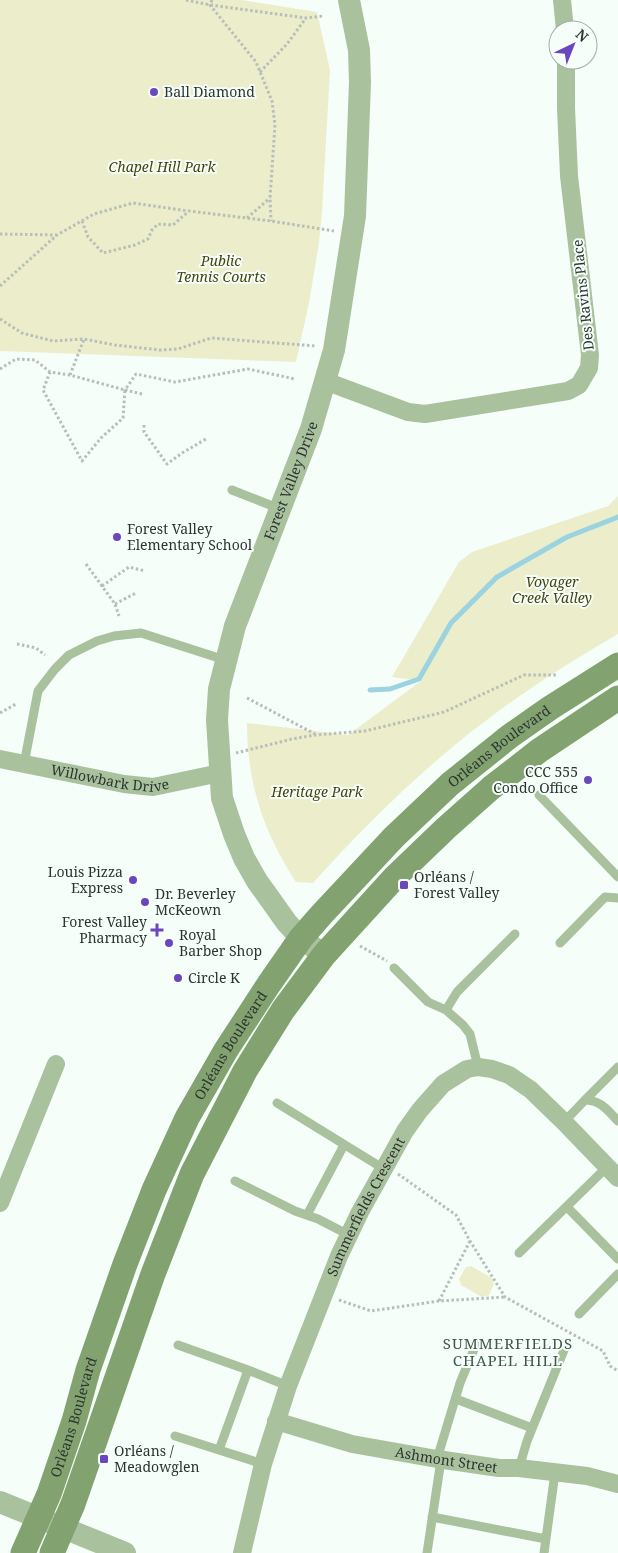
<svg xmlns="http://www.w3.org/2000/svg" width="618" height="1553" viewBox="0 0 618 1553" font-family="'Noto Serif',serif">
  <rect width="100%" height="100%" fill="#f5fef9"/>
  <path fill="#ecedca" d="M0,0H241L317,12L330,70L322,212L319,243L309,303L296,362L0,351Z
    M618,496V634C573,660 529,688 488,719C424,767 367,823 313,883L296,882C263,832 247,782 247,723L348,735L421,681L392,677L459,562L472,552L608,506Z
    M471,1266L492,1278L494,1284L489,1295L482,1297L461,1285L459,1279L466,1267Z"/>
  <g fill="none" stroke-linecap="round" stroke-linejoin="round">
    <path stroke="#9bd3e0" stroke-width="5" d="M370,690L390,689L419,679L451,623L497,577L567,537L618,517"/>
    <path stroke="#b6bfba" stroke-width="3" stroke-dasharray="2.5 2.5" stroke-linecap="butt" d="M186,0L210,5L306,18L323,16
      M212,0L210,5L256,62L272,101L275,125L270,198L271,221
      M260,72L287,44L306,18
      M247,218L270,198
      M82,221L88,237L103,253L135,245L148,239L152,230L158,224L173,225L189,211L271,221L334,231
      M0,234L57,235
      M0,286L57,235L94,214L133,203L188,211
      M0,319L22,333L53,341L84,339L115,345L160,350L178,349L211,338L316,346
      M0,369L16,359L35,360L50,372L70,375L125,390L123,418L101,438L82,461L43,390L50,372
      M70,375L84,339
      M142,394L125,390L136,374L175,382L248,369L295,379
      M144,425V432L167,464L182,453L206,439
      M86,564L115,604L119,616
      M102,586L129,567L145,571
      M115,604L136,593
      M17,644L36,648L45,655
      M247,698L315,734
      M0,713L16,704
      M236,753L292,739L315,735L365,731L444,712L524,675H558
      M360,946L387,961
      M398,1174L456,1215L470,1241L505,1297L603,1351L610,1366L618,1371
      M339,1300L371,1311L439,1301L505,1297
      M439,1301L470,1241"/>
    <path stroke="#aac19e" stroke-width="9" d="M232,490L280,509
      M24,764L38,691L55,669L69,655L97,641L114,636L141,633L225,660
      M539,795L618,877
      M560,943L605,897L618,898
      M394,968L428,1002L446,1010L463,1025L470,1034L478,1067
      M446,1010L457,992L515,934
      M585,1100L618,1067
      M277,1103L384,1169
      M564,1122L585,1100C601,1100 608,1111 618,1121
      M235,1181L295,1211L318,1219L349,1235
      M567,1207L618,1259
      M307,1215L344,1145
      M519,1253L607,1167
      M579,1314L618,1274
      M178,1345L248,1370L288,1386
      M456,1399L532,1428
      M175,1436L263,1464
      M219,1450L248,1370
      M437,1459L460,1383L477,1342
      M519,1468L527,1441L564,1350
      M432,1517L546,1539
      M427,1553L441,1460
      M544,1553L555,1473"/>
    <g stroke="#aac19e" stroke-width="18">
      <path d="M562,0L565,30"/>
      <path d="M325,381L408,412L425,414L568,391L579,385L589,368L590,355L569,176L566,108V60"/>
      <path id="s1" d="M0,759L124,784L153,787L220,773"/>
      <path d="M0,1203L56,1064"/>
      <path id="s2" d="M276,1421L352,1444L437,1459L499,1468H519L587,1476L618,1484"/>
      <path id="s3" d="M242,1553L263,1464L288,1386L339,1256L360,1212L405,1131L420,1110L443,1084L467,1069L478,1067L492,1069L509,1075L531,1090L564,1122L618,1178"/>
    </g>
    <g stroke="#aac19e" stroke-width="22">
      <path id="s4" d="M324,955L301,938L287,923L257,881L244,858L234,834L222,798L217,720L219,689L235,626L311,429L334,350L355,216L360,82L359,50L349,0"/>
      <path d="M0,1502L125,1553"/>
    </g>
    <g stroke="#82a370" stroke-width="25">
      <path id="s5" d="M23,1553L49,1494L74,1421L88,1370L125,1264L154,1190L187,1118L226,1050L269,984L301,938L322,914L394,837L450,784L510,736L550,708L618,665"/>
      <path d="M52,1553L73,1504L153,1274L192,1174L245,1071L283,1010L324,955L395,877L446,828L491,788L540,750L618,698"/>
    </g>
  </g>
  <g fill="#6a47bf" stroke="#f5fef9" stroke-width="2">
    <circle cx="154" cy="92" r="5"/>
    <circle cx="117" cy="537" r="5"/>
    <circle cx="588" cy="780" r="5"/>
    <circle cx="133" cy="880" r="5"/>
    <rect x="399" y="880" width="10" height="10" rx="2.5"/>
    <circle cx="145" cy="902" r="5"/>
    <path d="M154.5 922.5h5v5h5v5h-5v5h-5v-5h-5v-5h5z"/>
    <circle cx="169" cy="943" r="5"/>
    <circle cx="178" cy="978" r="5"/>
    <rect x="99" y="1454" width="10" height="10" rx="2.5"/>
  </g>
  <g text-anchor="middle" stroke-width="4" stroke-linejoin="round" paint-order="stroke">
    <g font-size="14" fill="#2c3530" stroke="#f5fef9" text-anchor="start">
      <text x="164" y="97">Ball Diamond</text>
      <text x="127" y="534">Forest Valley<tspan x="127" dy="16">Elementary School</tspan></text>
      <text x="578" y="777" text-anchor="end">CCC 555<tspan x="578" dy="16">Condo Office</tspan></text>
      <text x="123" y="877" text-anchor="end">Louis Pizza<tspan x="123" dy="16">Express</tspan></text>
      <text x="414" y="882">Orléans /<tspan x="414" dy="16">Forest Valley</tspan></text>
      <text x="155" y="899">Dr. Beverley<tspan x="155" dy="16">McKeown</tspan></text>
      <text x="147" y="927" text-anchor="end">Forest Valley<tspan x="147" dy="16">Pharmacy</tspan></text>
      <text x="179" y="940">Royal<tspan x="179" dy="16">Barber Shop</tspan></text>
      <text x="188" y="983">Circle K</text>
      <text x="114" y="1456">Orléans /<tspan x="114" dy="16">Meadowglen</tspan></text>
    </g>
    <g font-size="14" font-style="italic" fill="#45440f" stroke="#f5fef9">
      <text x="162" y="172">Chapel Hill Park</text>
      <text x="221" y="266">Public<tspan x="221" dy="16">Tennis Courts</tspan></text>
      <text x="552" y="587">Voyager<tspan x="552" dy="16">Creek Valley</tspan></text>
      <text x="317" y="797">Heritage Park</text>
    </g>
    <g font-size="14" fill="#2c3530" stroke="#f5fef9">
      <text transform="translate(583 295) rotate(-96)" y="5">Des Ravins Place</text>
      <text dy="5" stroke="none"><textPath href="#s4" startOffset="521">Forest Valley Drive</textPath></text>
      <text dy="5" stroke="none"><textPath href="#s5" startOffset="955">Orléans Boulevard</textPath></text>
      <text dy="5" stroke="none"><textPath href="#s1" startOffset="112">Willowbark Drive</textPath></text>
      <text dy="5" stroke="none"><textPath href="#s5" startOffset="550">Orléans Boulevard</textPath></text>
      <text dy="5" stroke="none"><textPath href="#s3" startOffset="369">Summerfields Crescent</textPath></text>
      <text dy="5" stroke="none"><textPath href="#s5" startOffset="145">Orléans Boulevard</textPath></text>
      <text dy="5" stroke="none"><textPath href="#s2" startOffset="175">Ashmont Street</textPath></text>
    </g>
    <g font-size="15" letter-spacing="1" fill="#42574c" stroke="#f5fef9">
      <text x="508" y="1349">SUMMERFIELDS<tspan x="508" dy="17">CHAPEL HILL</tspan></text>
    </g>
  </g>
  <g transform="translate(573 45) rotate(43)"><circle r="24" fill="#f5fef9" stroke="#a5aea9"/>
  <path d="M0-4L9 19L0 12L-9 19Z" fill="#6a47bf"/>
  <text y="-8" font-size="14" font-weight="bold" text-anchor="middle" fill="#2c3530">N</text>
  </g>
</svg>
